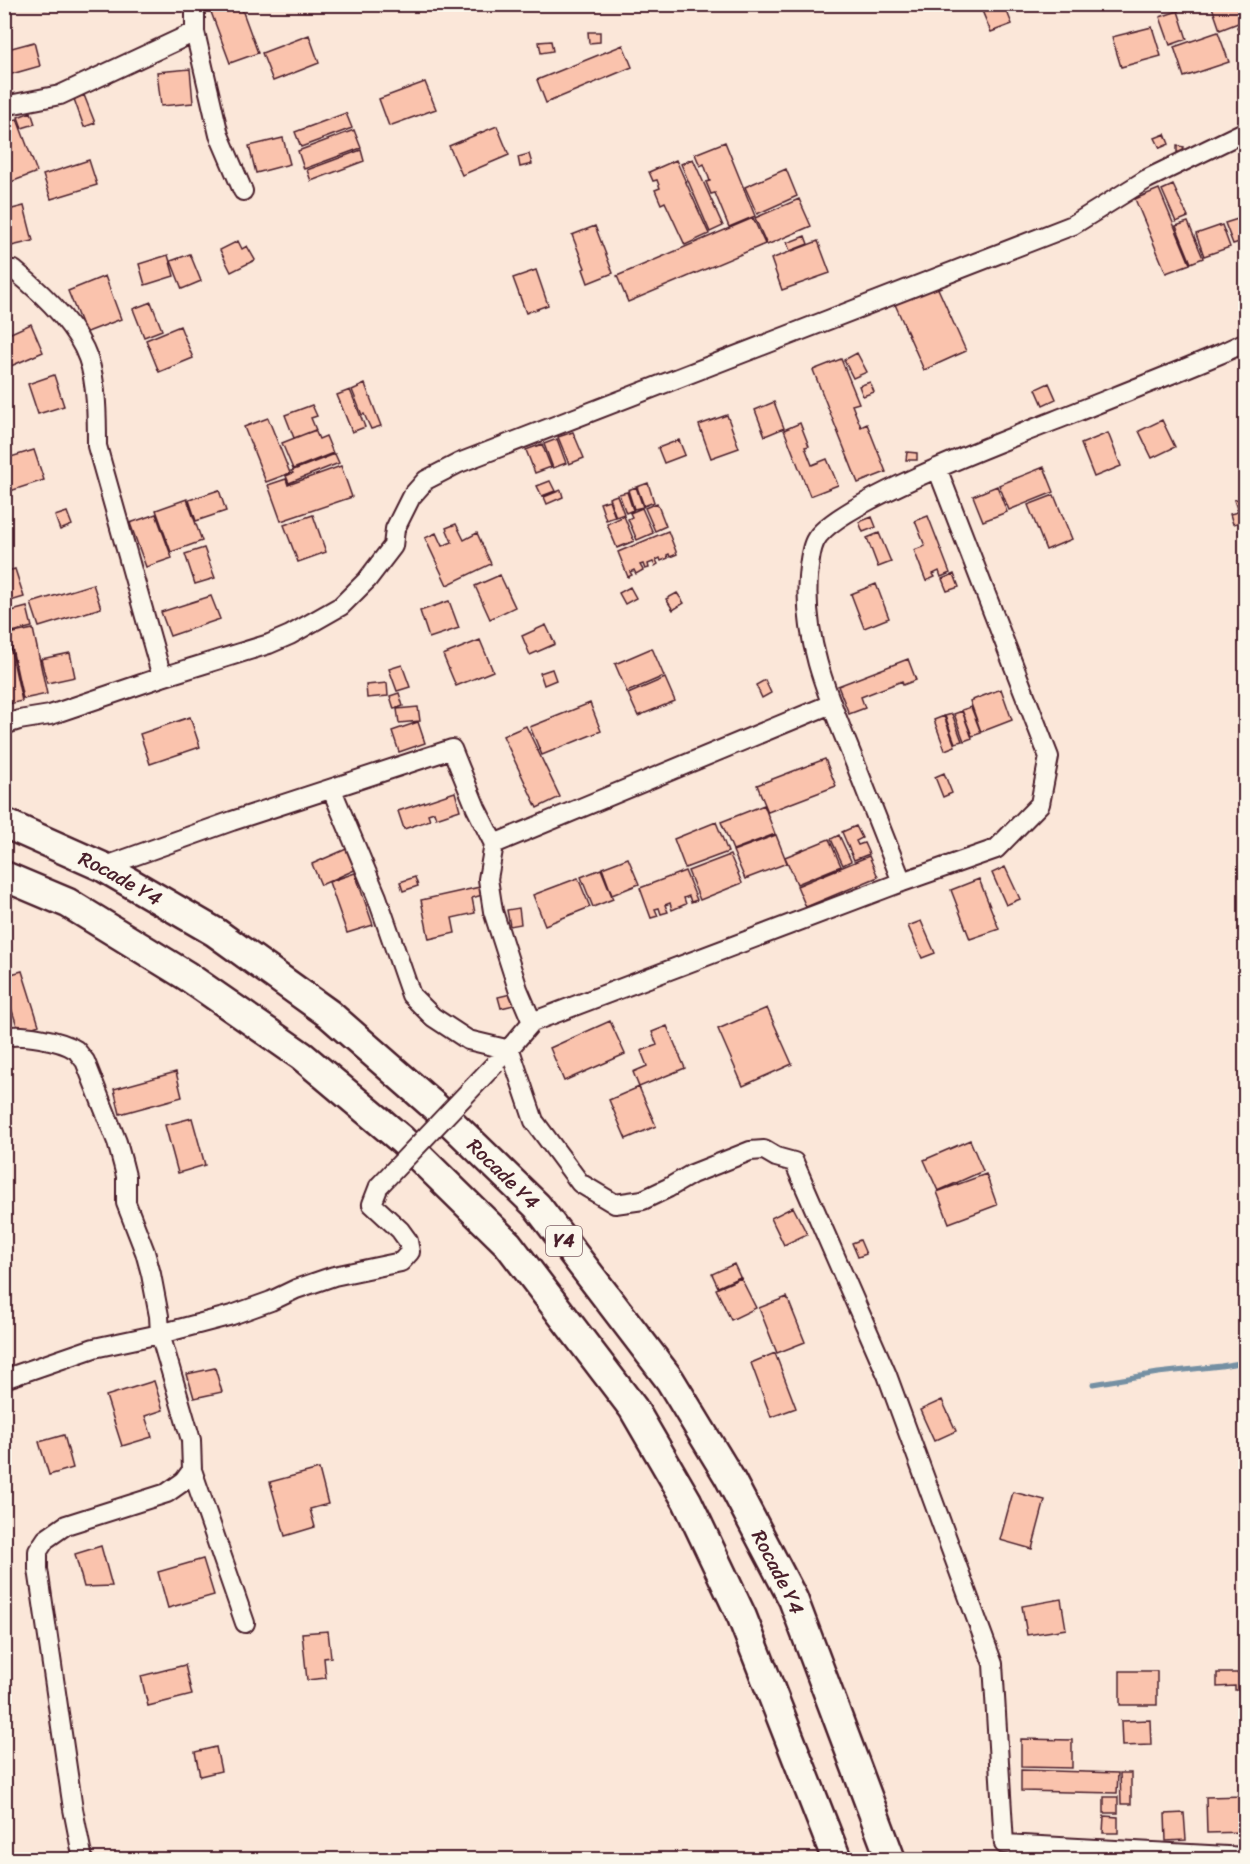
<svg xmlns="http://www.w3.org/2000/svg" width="1250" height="1864" viewBox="0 0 1250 1864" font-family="Sriracha,sans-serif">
  <rect width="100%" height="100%" fill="#fbe7d9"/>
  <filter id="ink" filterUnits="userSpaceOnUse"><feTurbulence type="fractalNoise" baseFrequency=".0167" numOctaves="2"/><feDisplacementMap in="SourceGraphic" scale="12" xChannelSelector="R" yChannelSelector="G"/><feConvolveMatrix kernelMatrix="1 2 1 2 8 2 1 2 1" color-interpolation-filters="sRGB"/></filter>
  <g filter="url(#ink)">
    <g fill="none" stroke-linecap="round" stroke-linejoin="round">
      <path stroke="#7590a3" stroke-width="5" d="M1093,1384L1158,1373L1221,1366L1246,1362"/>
    </g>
    <path fill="#fac3ad" stroke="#4a1f2b" stroke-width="1.5" d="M44,4H70L45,9Z
      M233,4H240L258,53L230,63L211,12Z
      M984,4H1004L1012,24L991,32L980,6Z
      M1211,4H1246V20L1220,30Z
      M1178,11L1187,39L1170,45L1160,17Z
      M1246,23V46L1237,27Z
      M1152,27L1161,56L1121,67L1112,37Z
      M588,32H600V42L589,43Z
      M1218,32L1229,62L1184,77L1174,47Z
      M309,35L319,63L273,81L262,53Z
      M551,41L553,51L541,53L539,42Z
      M34,42L40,66L8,75L4,63V50Z
      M623,45L632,67L546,103L537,80Z
      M190,69L193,103L161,106L157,72Z
      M425,82L436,109L389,126L379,99Z
      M84,95L95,123L84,127L74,99Z
      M31,112L35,124L22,128L18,117Z
      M346,113L352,128L301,147L295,132Z
      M17,119L37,172L11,182L4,164V124Z
      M497,126L509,155L462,175L449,146Z
      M354,130L361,148L304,169L298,151Z
      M1165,134L1169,144L1160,148L1155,138Z
      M283,138L290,164L256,173L249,146Z
      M725,142L755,216L729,227L715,193L711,194L706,182L710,181L704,164L700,166L695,154Z
      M1177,146L1184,147L1183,153L1177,152Z
      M361,150L364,161L311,181L307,170Z
      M529,154L532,164L520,167L518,157Z
      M693,159L723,226L710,232L681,164Z
      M89,160L97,185L51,199L43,175Z
      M676,160L709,234L685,245L665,202L661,204L655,190L660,188L657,180L653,181L649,172Z
      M786,169L797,196L757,214L745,187Z
      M1173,185L1188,217L1176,222L1162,190Z
      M1159,189L1190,264L1166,273L1135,199Z
      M799,199L811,226L767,245L755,218Z
      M24,206L33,241L7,247L4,236V211Z
      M1246,207V222L1241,209Z
      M753,218L765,244L628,302L617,276Z
      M1241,218L1246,231V240L1233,244L1225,223Z
      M1188,222L1203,258L1191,263L1176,226Z
      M1222,225L1230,247L1204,256L1196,234Z
      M595,226L613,273L588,283L583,269L585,268L572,235Z
      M805,236L808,244L790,251L787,243Z
      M238,241L242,249L247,246L255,260L231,272L220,250Z
      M818,241L830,273L782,290L771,259Z
      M190,254L201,281L182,289L171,261Z
      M168,255L174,276L145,285L139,264Z
      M536,270L548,305L526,313L513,278Z
      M105,276L121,319L85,333L68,291Z
      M936,284L966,351L924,370L894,302Z
      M151,302L162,330L144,337L133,309Z
      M31,324L43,352L4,369V336Z
      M180,326L193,358L159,372L146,340Z
      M857,353L867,372L853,378L844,360Z
      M841,359L859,403L852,405L861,427L867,424L886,472L858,483L813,370Z
      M54,375L64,406L38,414L28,384Z
      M870,382L874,392L863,396L859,386Z
      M1049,383L1056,399L1043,405L1036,389Z
      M365,384L381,426L371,429L364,414L362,415L352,390Z
      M350,390L365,427L352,432L337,395Z
      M774,402L784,428L765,436L755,410Z
      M312,405L317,416L311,418L316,430L294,438L285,415Z
      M727,415L739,448L711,458L699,425Z
      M268,418L290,473L266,482L244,427Z
      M1162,420L1175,447L1152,458L1139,431Z
      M800,423L809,446L805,447L812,465L827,459L838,485L810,496L784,430Z
      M315,430L319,439L326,436L333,453L293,469L282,443Z
      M573,432L584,458L569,464L558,437Z
      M1108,433L1121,466L1094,477L1081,444Z
      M557,439L566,463L553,468L544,444Z
      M679,440L685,455L664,463L658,448Z
      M542,444L551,467L535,473L526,450Z
      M34,450L44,480L4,493V459Z
      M907,452L917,453V460H906Z
      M335,454L339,463L289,483L286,476L293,473L291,471Z
      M341,466L352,497L281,521L268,485L286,479L288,485Z
      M1044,467L1054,492L1009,510L999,485Z
      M550,481L555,491L542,496L537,486Z
      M648,483L654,502L644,506L637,487Z
      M997,486L1007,512L983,521L973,496Z
      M636,487L643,507L634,509L628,490Z
      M219,490L226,511L196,521L189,500Z
      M561,490L563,497L547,504L544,497Z
      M627,492L633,510L626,513L619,494Z
      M617,495L624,514L616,517L609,498Z
      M1054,495L1072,539L1046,550L1028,505Z
      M1246,497V521L1233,524L1230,514L1238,512L1234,500Z
      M187,499L202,541L171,552L156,510Z
      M609,500L615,517L606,520L600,503Z
      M657,503L666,526L655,531L645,508Z
      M642,508L653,533L637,540L628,519L632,517L630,513Z
      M67,512L72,525L60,530L55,516Z
      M156,514L172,558L146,567L130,523Z
      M313,515L326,552L298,562L284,525Z
      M624,516L634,541L617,548L607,524Z
      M928,516L950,573L941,577L939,571L933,574L935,577L926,581L914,550L925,546L915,521Z
      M872,517L876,527L863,532L859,522Z
      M456,524L464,540L477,533L491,564L447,585L425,538L436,533L442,546L452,542L446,528Z
      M4,528L9,542L4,544Z
      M668,531L677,554L670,557L669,554L667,555L668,558L661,561L660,558L656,560L658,564L655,566L653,562L648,564L649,568L645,569L643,564L640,565L643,570L636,574L634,570L630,572L632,575L628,577L618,552Z
      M879,533L891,562L878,567L867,538Z
      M204,548L215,578L195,584L185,554Z
      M15,569L24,597L4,603V572Z
      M954,574L959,587L947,591L942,579Z
      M500,575L515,607L490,619L475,586Z
      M93,584L101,608L39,627L31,603Z
      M876,584L889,618L864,628L851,594Z
      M630,587L636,598L625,604L619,593Z
      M677,593L684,603L673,610L666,599Z
      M211,596L220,619L170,636L161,612Z
      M449,601L459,628L429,638L420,611Z
      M27,607L32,627L4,634V613Z
      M546,625L555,644L530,655L522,636Z
      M33,629L47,694L23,699L9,634Z
      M8,637L22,701L4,705V638Z
      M480,640L493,671L456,686L443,655Z
      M652,648L664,676L627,692L615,664Z
      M70,653L75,677L47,683L41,659Z
      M908,659L916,680L903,685L902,681L861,697L865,708L849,714L838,686Z
      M402,665L410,687L397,691L389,669Z
      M552,669L556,680L544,685L540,673Z
      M665,678L675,701L638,716L628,694Z
      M765,680L771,693L762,698L756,685Z
      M387,683L388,696L367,698L366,685Z
      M1001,689L1012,720L981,732L970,701Z
      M399,693L403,706L394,709L390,696Z
      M590,703L601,731L542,755L530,727Z
      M418,707L420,721L399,723L397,709Z
      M971,707L981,733L972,736L962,710Z
      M962,711L972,738L964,741L954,714Z
      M952,714L962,741L955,743L945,716Z
      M944,716L955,746L945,750L934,720Z
      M190,717L200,747L150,764L140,734Z
      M418,722L425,743L399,752L392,731Z
      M526,726L560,797L537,808L503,736Z
      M825,759L836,786L768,812L757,785Z
      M944,773L952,793L943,797L935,777Z
      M455,792L460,810L436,818L434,812L428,814L430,820L404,829L398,811Z
      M764,805L775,834L733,850L721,822Z
      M716,822L728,852L685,868L674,839Z
      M856,826L862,838L856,841L858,845L864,843L869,854L854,860L842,832Z
      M776,835L787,863L745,879L733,851Z
      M839,835L851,861L843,865L831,839Z
      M829,839L841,866L797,884L785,857Z
      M351,847L359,868L321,885L312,864Z
      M730,855L742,883L700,900L688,871Z
      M869,856L878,877L806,907L797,886Z
      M628,858L639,884L612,895L602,868Z
      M1005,867L1020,899L1006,905L992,873Z
      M601,869L613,899L593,907L581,877Z
      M685,871L697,900L691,902L689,896L684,898L686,904L672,910L670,903L665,905L668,912L661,914L659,908L655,909L658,916L651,918L640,888Z
      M355,873L373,925L347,933L329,882Z
      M415,877L418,886L403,891L400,882Z
      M578,878L590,907L545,925L533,895Z
      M979,879L999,929L970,939L951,890Z
      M480,887L482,895L472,898L475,913L452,918L455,933L429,939L421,900Z
      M519,908L521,924L510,926L507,910Z
      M921,921L935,953L922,958L908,926Z
      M22,971L39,1025L19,1032L4,986V976Z
      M511,994L514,1005L501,1008L498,997Z
      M767,1008L792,1064L743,1086L718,1029Z
      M610,1021L625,1054L564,1081L550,1048Z
      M667,1026L685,1068L639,1087L633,1072L647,1066L641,1051L657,1045L652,1032Z
      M176,1072L182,1097L120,1114L114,1089Z
      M639,1087L656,1126L626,1139L609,1100Z
      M192,1118L205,1165L178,1173L165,1125Z
      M970,1140L983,1171L938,1191L924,1160Z
      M986,1174L997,1205L949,1223L937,1192Z
      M793,1207L807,1234L784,1245L771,1218Z
      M860,1240L866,1254L858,1257L852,1243Z
      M734,1264L740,1277L718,1287L712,1274Z
      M741,1278L756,1308L731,1320L716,1289Z
      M787,1297L805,1342L777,1353L759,1308Z
      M775,1353L796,1408L771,1417L751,1363Z
      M215,1368L222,1392L194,1398L187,1374Z
      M154,1381L163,1410L145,1416L152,1437L122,1446L106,1396Z
      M942,1400L956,1431L934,1441L920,1410Z
      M64,1435L73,1468L49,1475L39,1442Z
      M319,1469L328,1504L310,1509L315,1527L285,1536L270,1482Z
      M1013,1492L1045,1500L1032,1549L1000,1540Z
      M101,1546L112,1586L84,1587L75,1554Z
      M203,1559L214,1595L168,1608L158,1572Z
      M1061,1599L1066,1629L1027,1635L1022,1606Z
      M328,1631L331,1657L324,1658L326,1678L307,1680L302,1633Z
      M185,1665L192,1695L148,1706L141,1676Z
      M1120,1671H1157V1705H1120Z
      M1217,1673H1245L1246,1690H1235V1686L1217,1687Z
      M1150,1720L1151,1745L1122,1746L1121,1721Z
      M1021,1739L1072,1740V1768L1021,1767Z
      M216,1747L221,1771L200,1776L195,1752Z
      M1021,1770L1118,1773L1117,1793L1021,1791Z
      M1120,1773H1131V1804H1121Z
      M1246,1796V1832L1207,1833L1206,1797Z
      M1104,1797H1118V1813H1104Z
      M1184,1813L1186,1840L1166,1841L1165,1814Z
      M1104,1816L1118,1817V1833H1103Z"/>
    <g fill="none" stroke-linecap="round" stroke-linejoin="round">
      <g stroke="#4a1f2b" stroke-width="22">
        <path id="minor" d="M195,4V32L219,135L243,191
          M4,106L60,95L195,32
          M4,270H14C41,292 76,324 88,358C97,382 97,420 97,446L162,677
          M4,725L19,720L50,715L162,677L269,644L290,635L341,606L367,580L393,546L395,529L411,497L426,480L459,463L1073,225L1147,179L1246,131
          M332,790L377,897L411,995L433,1017L468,1040L510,1050L534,1121L580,1183L615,1204L643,1200L668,1188L692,1174L750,1151L764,1150L776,1157L794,1162L887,1375L993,1664L1004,1844L1246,1857
          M494,844L831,704
          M103,867L232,821L452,749L476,808L494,844L488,879L493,911L518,989L532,1022L502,1057
          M902,882L996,849L1040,804L1049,757L937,468
          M532,1022L902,882C887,844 872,806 857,768C832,705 803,646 808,577C809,566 810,551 815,541C833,503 1023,433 1069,415C1119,395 1170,375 1220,354L1246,342
          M4,1037C21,1033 61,1040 76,1050C79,1053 82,1058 85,1061L117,1142L123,1164L126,1176V1203L145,1252L151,1274L159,1316L160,1334L191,1440L192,1470L184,1481L167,1493L66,1525L46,1539L38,1551V1569L73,1809L83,1860
          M4,1379L94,1348L160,1334L232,1315L271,1301L296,1289L334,1276L401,1262L410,1252L408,1241L400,1230L372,1204L379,1186
          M192,1470L245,1623"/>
      </g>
      <g stroke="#4a1f2b" stroke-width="33">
        <g id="trunk">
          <path id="s1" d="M4,823L103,867L215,932L329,1014L434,1106L537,1206L670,1380L729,1477L793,1599L891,1860"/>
          <path d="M4,876L68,903L187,976L302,1056L402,1140L508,1244L633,1408L687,1501L742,1617L837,1860"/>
        </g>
      </g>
      <use href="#minor" stroke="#fbf7ec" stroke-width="18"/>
      <use href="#trunk" stroke="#fbf7ec" stroke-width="28"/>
      <g stroke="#4a1f2b" stroke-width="22" stroke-linecap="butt">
        <path id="minor-bridge" d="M379,1186L495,1064"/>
      </g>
      <use href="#minor-bridge" stroke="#fbf7ec" stroke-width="18"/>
    </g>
  </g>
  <g text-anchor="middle" stroke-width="4.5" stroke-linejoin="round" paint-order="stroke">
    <rect fill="#fbf7ec" stroke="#7f6065" stroke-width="1.5" x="546" y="1226" width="36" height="30" rx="4.5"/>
    <g font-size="18" font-weight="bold" fill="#4a1f2b">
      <text x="564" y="1247">Y4</text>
    </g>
    <g font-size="20" fill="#4a1f2b" stroke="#fbf7ec">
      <text dy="7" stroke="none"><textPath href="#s1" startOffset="129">Rocade Y4</textPath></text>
      <text dy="7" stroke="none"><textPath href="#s1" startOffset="615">Rocade Y4</textPath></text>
      <text dy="7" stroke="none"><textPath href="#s1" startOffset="1101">Rocade Y4</textPath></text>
    </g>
  </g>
  <rect width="1250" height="1864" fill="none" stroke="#fbf7ec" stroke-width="24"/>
  <rect x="12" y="12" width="1226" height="1840" fill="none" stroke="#4a1f2b" stroke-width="2" filter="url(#ink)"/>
</svg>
